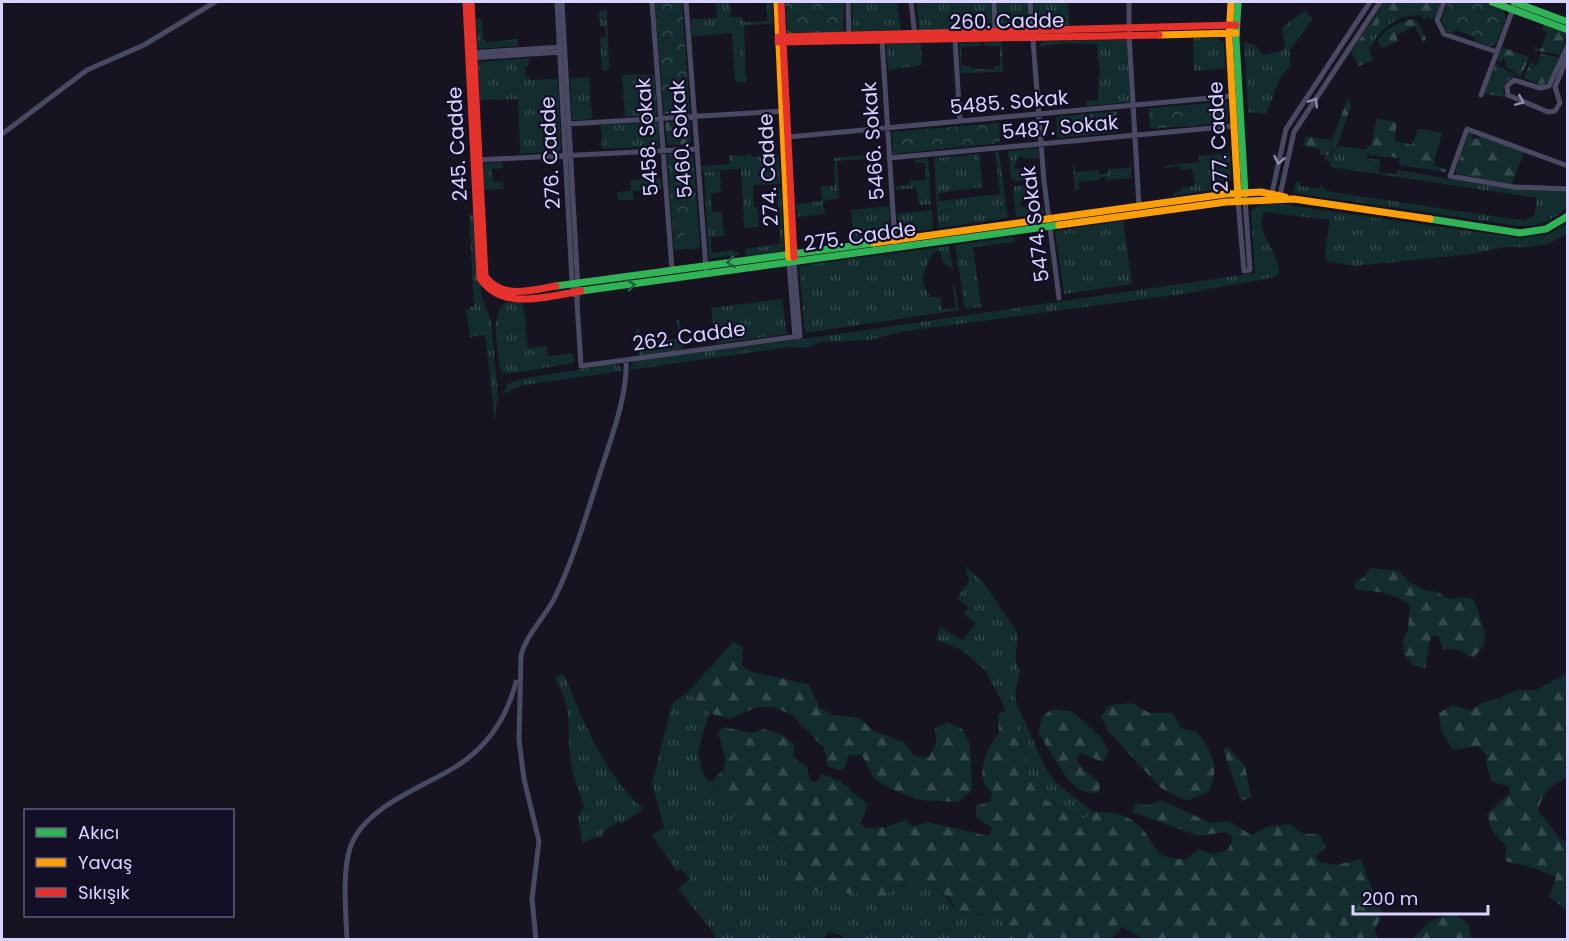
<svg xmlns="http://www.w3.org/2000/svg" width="1569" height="941" viewBox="0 0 1569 941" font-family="Poppins,sans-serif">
  <defs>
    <pattern id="grass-tufts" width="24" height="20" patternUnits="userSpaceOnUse" patternTransform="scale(1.5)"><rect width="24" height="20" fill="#132c2d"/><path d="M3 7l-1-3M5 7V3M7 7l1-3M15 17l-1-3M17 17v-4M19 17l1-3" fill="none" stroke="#354a4c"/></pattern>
    <pattern id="forest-firs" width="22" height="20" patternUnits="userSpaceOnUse" patternTransform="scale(1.5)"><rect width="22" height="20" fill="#132c2d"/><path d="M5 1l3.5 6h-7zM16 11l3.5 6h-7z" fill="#354a4c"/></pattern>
    <pattern id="park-crowns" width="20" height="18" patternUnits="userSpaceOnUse" patternTransform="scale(1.5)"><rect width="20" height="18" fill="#132c2d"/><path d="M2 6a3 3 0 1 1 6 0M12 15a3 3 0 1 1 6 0" fill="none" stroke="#354a4c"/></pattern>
  </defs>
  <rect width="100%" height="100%" fill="#161421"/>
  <path fill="url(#grass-tufts)" d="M716,2H730L731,17H742L744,22L767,21V2H772L773,24L744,25L746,81L735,82L732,33L692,36L691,19L717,18Z
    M852,2H897L901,30L853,32Z
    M917,2H991L992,28L919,30Z
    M997,2H1027L1030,27H998Z
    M1033,2H1068L1069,25L1036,27Z
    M599,10H607L609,70L602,71L600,37L606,36L605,26H600Z
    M1305,10L1313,19L1290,50V67L1280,78L1266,114L1248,112L1244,42L1255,45L1262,55L1282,51L1285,46L1282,28Z
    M1397,10H1416L1421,16C1396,14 1380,29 1369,50L1367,42C1373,30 1384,14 1397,10Z
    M476,19H482L483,40H486V42L518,39V46L477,49Z
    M1193,38H1217L1224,42L1225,69L1194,71Z
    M1127,40L1130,102L1087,106L1086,101L1098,100V77H1100L1097,44L1070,43L1040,46V44L1043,41Z
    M980,42V46L961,47L962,66H970L971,69H994V66H1000V46H985L984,42H1002L1003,72L961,73L959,43Z
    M921,43L922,65L888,70L886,44Z
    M529,58V66L525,67L526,77H530V80L558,79L561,151L520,154L518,99L480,100L478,62Z
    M654,74L657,115L625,117L622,75Z
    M589,77L592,119L572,120L570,78Z
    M1227,101L1228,122L1202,125L1200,104Z
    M658,122L659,146L602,149L601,125Z
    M1339,146L1368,150L1367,158L1380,160L1379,172L1397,175L1398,170L1510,189L1567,191V207C1555,220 1538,227 1520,226L1294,193L1296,181L1300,182V186L1319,189L1320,186H1323L1326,191L1526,221L1527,218L1534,217L1537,198L1330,167L1331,163L1324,159L1325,156H1329Z
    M1038,148L1039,158L1028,159L1019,156L1014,167L1023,172L1027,178L1026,180L1015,181L1011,178L1008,151Z
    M995,152H999L1008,218L938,228L934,158L979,154L983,187L939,193V201L1000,194Z
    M1230,153L1231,179L1224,188L1174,196V193L1181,191V188L1195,186L1192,169L1181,170L1180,166L1164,168L1163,166L1200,162L1199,156Z
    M746,154H752V157L779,156L781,184L753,185L754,207H758L759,227L744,228L741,169L702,171L701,166L730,164L729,155L746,156Z
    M881,154L882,158L837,161L839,198L823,201L825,214L797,217L796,204L822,201L821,186H835L834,158Z
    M928,158L931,204L919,205L916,188L896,190L895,186L909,185V181L926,180L925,163H915V160Z
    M502,162L503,168L492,169L493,182H503L504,189L484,190L483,163Z
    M1130,162H1131L1132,178L1107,180L1106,177H1100V180L1078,182L1079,190H1075L1073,166H1075L1076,172L1098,170L1099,175L1107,174V169L1130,168Z
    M720,171L721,192L711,193L712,212H722L724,236L711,237L712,253L733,250L734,252H739V255L709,259L704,172Z
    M661,178L662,189L633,191L634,200H618L617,192L631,191V180Z
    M1030,185L1019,205L1027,209L1032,206H1043L1044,213L1016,217L1013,189L1015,186Z
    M781,187L784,251L746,256L745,249L780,244L777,188Z
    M1265,202L1520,238L1547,235L1567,224V234L1548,244L1527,247H1504L1472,254L1354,266L1326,261L1325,252L1330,220L1264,212C1254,232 1281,254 1279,275L1270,278L1182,294L907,331L869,340L822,342L806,348L789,347L629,370L632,364L636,360L832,335L1255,273L1251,211Z
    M889,206L891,235L854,240L851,210Z
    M932,210L933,229L899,234L897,214Z
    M469,214H473L476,278L481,286V295L491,321L498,394L495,421L485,335L470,337L466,309L474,306Z
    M1123,221L1132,284L1064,294L1055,231Z
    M1014,237L1015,242L973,247L981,307L965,309L955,245Z
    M949,246L953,269L943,263L940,251L933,252C926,269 916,280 931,297H940L942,310L956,308L953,287L955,285L959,310L805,333L799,266Z
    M782,299L787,334L716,344L711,308Z
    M505,302L523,303L528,348L547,346L548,356L574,354V363L507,374L502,373L500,367C498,346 489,318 505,302Z
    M677,319H679L683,349L639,356L635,332L639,327L642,343L679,338Z
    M613,364L619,365L623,371L524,385L502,394L508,384L521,379Z
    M965,566L983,582L1017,631C1021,645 1010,658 1020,671L1015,693L1016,702L1044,765L1054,781L1093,812L1086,819C1072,816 1061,806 1047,801L1042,786L1028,775L1026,751L1018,738L1015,723L1006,710L985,670L962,650L936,640L940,627L962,640L976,624L964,614L969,607L957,598L969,581Z
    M562,674L566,679C582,720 609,782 644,809L621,824L618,822L606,829L601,837L593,838L582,843L578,817L584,806C578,789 572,774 570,756C566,723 574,710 555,679Z
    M688,692L710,713C706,724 702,734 700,745C693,780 729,804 751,824H768L792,855L789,875L902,886L911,879C928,882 946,893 954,908L978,915L993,913L1004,922L1015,939L844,940L843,936L829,932L823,939H716L713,932L678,889L690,879L681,869L677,872L652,835L664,827L652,784L672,704Z"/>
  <path fill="url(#forest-firs)" d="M1384,2H1441L1435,17L1430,20L1429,17L1424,19L1416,10L1392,11L1379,23L1367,41L1373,60L1359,66L1351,52Z
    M1412,19L1416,20L1426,38L1424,42L1422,41L1415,26L1396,35L1398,41L1384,48L1380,46L1378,40C1386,28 1399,22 1412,19Z
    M1544,25L1567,34L1560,55L1534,50L1535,47L1541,49L1547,32L1542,30Z
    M1502,47L1529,57L1521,77L1517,76L1515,72L1505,66L1506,60L1502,59L1501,63L1497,61Z
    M1541,54L1559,57L1549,81L1541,85L1524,78L1530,63L1537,65Z
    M1496,64L1515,75L1504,83L1503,90L1506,97L1484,94Z
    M1348,98L1351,107L1335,151L1332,150L1329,155H1319L1320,149L1303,146L1306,136L1332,140Z
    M1377,118L1397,123L1394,140L1412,145L1418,129L1442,133L1433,165L1447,170L1446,172L1399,165L1400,159L1389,156L1388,158L1368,154L1366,145L1371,146Z
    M690,121L691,144L667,145L665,122Z
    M1469,132L1473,134L1472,138L1477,139L1479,136L1524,152L1512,184L1456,174L1455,172Z
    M1370,568L1398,571L1410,582L1424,590L1437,592L1449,599L1461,597L1474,599L1485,633L1484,646L1473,658L1460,650L1443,649L1438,636H1431L1425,668L1413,665L1404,654L1403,640L1408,629L1410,605C1393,592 1376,591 1356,590L1354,583L1363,578Z
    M733,642L743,647L742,666L752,672L808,684L820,708L833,715L860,718L872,730L905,743L914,756L929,757L936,743L935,728L947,722L962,729L970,744L972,790L958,802L920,800L891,789L874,779L862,755H849L843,771L828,767L824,748L792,715L774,707H757L730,719L710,713L688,692Z
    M1567,673V778C1549,787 1544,790 1538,811L1561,839L1567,842V913L1563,907L1549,897L1556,877L1534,868L1505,861L1506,846L1492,831L1487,814L1510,793L1509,786L1492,782L1487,769V755L1477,746L1453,750L1441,730L1439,713L1453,705L1471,711L1481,703L1498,699L1516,690H1537Z
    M1132,703L1149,713H1173L1181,728L1197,732C1213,753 1220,767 1209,792L1186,801L1161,788L1108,731L1101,716L1110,705Z
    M1052,709L1071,711L1102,738L1109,752L1103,762L1081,753L1076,759L1084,770L1101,784L1098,793C1093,793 1087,793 1083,791C1066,785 1049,747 1038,733L1042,717Z
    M1006,710L1015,723L1018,738L1026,751L1028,775L1042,786L1047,801C1061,806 1072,816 1086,819L1093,812C1114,812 1130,814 1144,831C1151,840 1154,850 1165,856C1171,858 1178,859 1184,860L1198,850L1213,854L1228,850L1233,837L1225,832L1199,836L1132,812L1135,804L1149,805L1161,800L1211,823L1229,821L1251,835L1267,827L1290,824L1304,834H1319L1326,847L1316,856L1319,862L1337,865L1361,859L1370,884L1383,912L1374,931L1379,939H1143L1122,927L1111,939H1015L1004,922L993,913C982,914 971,916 961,912C953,908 954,904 949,898C942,891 921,881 911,879L884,896L808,890L798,886L789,875L792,855L769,824H751L740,821L709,783L724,770L725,758L718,732L724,727L752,733L764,729L780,734L794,744V758L807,767L810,781H817L822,774L840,781L868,805L860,823L866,828L886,827L906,820L913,826L927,822L989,836L992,828L976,817V806L991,801L992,793C989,790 985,786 984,782C978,765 989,745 999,733L998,715Z
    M1228,747L1245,766L1251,797L1241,801L1223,749Z
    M1454,913L1468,924L1472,939H1412L1430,921Z"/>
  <path fill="url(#park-crowns)" d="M655,2H682L690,114H664Z
    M785,2H843L844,32L787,33Z
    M1448,2H1483L1503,9L1506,18L1496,44L1490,46L1474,41L1475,37L1455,30L1453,33L1446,31L1441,19Z
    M1200,104L1202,125L1150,129L1149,108Z
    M1117,111L1118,132L1057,138L1056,117Z
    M999,123L1000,143L893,154L892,132Z
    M667,154H693L700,248L674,250Z"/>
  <path fill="#132c2d" d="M698,220L700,248L685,249L684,221Z
    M1089,231L1091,245L1064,248L1062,235Z"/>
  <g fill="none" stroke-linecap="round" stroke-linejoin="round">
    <path stroke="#4a4962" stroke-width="5" d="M557,2L572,281L574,295
      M562,2L578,289L577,302L581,366L800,336L794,262
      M652,2L672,270
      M686,2L706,269
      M848,2L849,35
      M911,2L915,36
      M994,2L995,31
      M1030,2L1044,181L1059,298
      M1129,2V35L1139,206
      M1444,2L1437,20L1444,34L1497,52
      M955,39L960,121
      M882,40L895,243
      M1568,45L1549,86L1540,88L1514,80L1507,86L1508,95L1548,112L1555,111L1560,103L1555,87L1568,56
      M470,53L560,47
      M470,58L562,52
      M1481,95L1514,6
      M568,124L785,111
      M2,134L87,70L144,45L215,2
      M788,137L1232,96
      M889,158L1234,126
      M476,160L697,149
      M1568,166L1467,129L1450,176L1514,187L1568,189
      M1272,193L1286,129L1370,2
      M1280,195L1294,132L1380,2
      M1238,201L1244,271L1250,270L1245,200
      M789,263L795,337
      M347,940C346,913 342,873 350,848C363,807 424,787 457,766C488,746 507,717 516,682
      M536,940L532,899L539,841L524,779L519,740L521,656C525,636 546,616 555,597C574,558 586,516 599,476C610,441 628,396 626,360"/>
    <path stroke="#30b455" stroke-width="7" d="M1238,2L1236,39L1245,194
      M1492,2L1568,30
      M1514,2L1568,22
      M1430,219L1520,233L1546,229L1568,216
      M556,286L874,243
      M581,291L1059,225"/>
    <path stroke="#ff9f0a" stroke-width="7" d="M777,2L789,257
      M1231,2L1229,39L1238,197
      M1159,35L1236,33
      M1059,225L1226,202L1294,199L1430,219
      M874,243L1226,194L1261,192L1285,197"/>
    <path stroke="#e5322d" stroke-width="7" d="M466,2L480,278C502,312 548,296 581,291
      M471,2L485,276C502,300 531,290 556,286
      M781,2L794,257
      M778,37L1236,25
      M778,42L1159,35"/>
  </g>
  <defs><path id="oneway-chevron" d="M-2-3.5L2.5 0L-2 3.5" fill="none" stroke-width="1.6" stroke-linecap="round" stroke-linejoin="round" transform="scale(1.5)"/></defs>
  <g stroke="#928eb0">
    <use href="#oneway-chevron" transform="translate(1520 101) rotate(23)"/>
    <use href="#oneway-chevron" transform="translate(1314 102) rotate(-57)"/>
    <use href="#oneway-chevron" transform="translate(1279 160) rotate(101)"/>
  </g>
  <g stroke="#22623e">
    <use href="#oneway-chevron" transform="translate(731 262) rotate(173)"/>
    <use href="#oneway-chevron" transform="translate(631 285) rotate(-8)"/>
  </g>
  <g text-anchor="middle" stroke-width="4.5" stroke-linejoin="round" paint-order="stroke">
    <g font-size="20" fill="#d9d4ff" stroke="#130f26">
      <text transform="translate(1007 21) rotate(-1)" y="7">260. Cadde</text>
      <text transform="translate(1009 102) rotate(-5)" y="7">5485. Sokak</text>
      <text transform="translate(1060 127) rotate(-5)" y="7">5487. Sokak</text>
      <text transform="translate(647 137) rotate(-94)" y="7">5458. Sokak</text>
      <text transform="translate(1218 137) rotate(-93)" y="7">277. Cadde</text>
      <text transform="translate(681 139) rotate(-94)" y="7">5460. Sokak</text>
      <text transform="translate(873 141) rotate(-94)" y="7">5466. Sokak</text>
      <text transform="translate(457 144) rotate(-93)" y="7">245. Cadde</text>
      <text transform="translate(550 153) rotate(-93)" y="7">276. Cadde</text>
      <text transform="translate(768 170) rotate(-93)" y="7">274. Cadde</text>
      <text transform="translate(1035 224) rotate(-97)" y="7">5474. Sokak</text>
      <text transform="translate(860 236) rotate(-8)" y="7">275. Cadde</text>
      <text transform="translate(689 336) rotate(-8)" y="7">262. Cadde</text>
    </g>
  </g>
  <rect width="1569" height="941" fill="none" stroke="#d9d4ff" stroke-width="6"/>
  <rect x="24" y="809" width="210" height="108" fill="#130f26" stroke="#625e7d" stroke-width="1.5"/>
  <rect x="36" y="828" width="30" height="9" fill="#30b455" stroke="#625e7d" stroke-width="1.5"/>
  <text x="78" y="839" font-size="18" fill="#d9d4ff">Akıcı</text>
  <rect x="36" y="858" width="30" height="9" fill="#ff9f0a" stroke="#625e7d" stroke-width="1.5"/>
  <text x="78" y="869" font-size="18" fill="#d9d4ff">Yavaş</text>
  <rect x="36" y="888" width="30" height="9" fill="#e5322d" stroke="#625e7d" stroke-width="1.5"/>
  <text x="78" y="899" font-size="18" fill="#d9d4ff">Sıkışık</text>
  <path d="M1353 905v9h135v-9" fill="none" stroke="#d9d4ff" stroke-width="3"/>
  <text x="1362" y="905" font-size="18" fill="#d9d4ff" stroke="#130f26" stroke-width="4.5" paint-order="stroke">200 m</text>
</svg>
